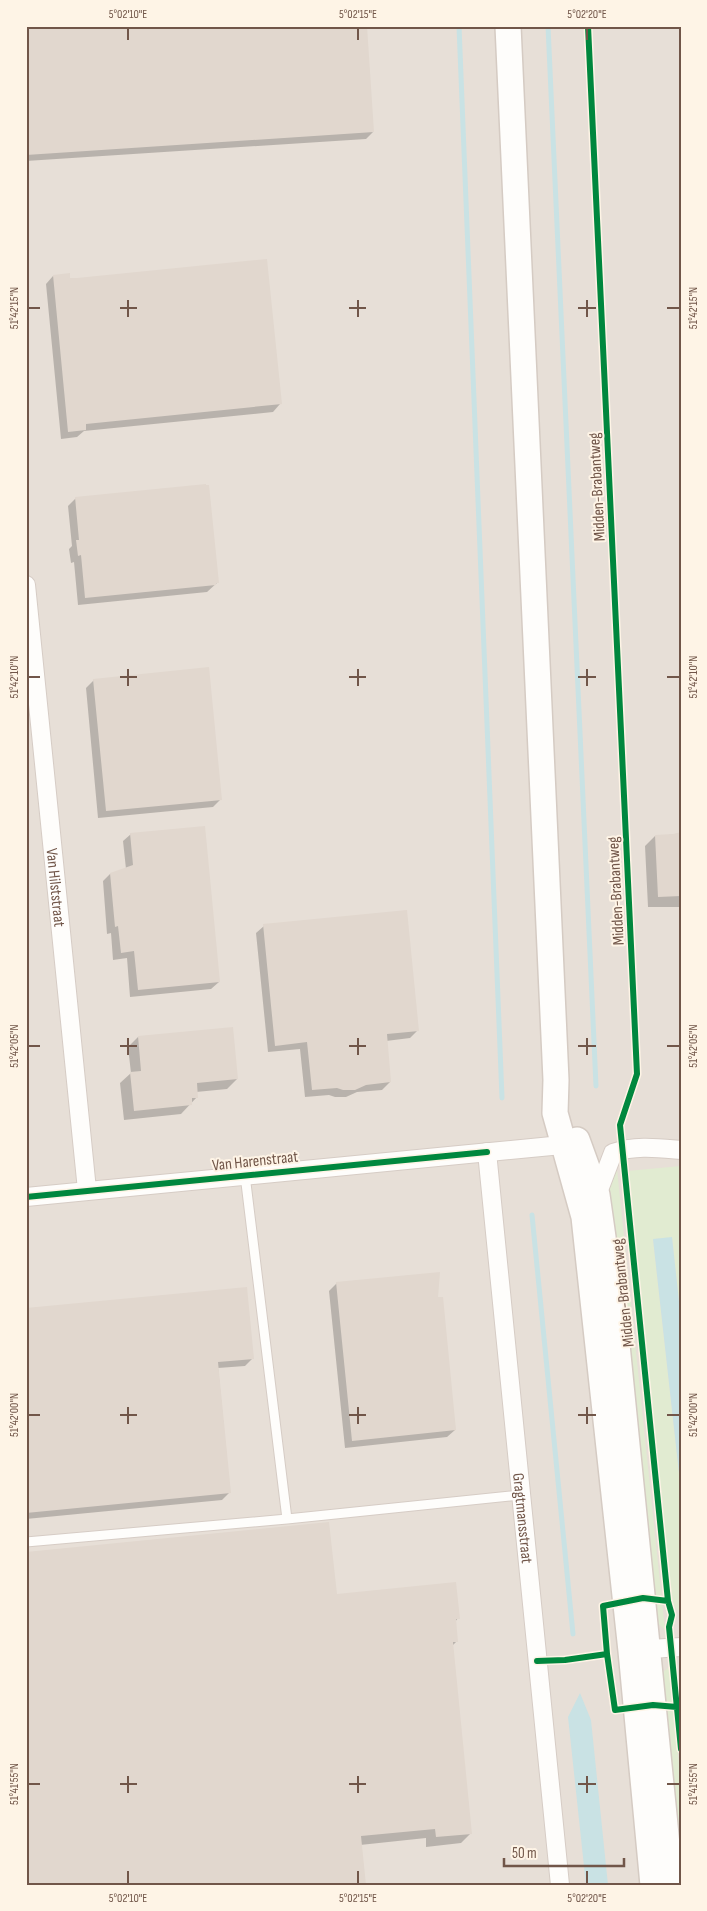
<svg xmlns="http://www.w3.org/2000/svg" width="707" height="1911" viewBox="0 0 707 1911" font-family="'Sofia Sans Condensed',sans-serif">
  <rect width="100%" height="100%" fill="#f5efe6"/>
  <path fill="#e7dfd7" d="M26,26H681V1885H26Z"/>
  <path fill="#e1ebd1" d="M681,1166V1320L672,1238L653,1239L681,1491V1611L677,1610L672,1603L627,1171Z
    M617,1169L661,1592L665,1630L654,1620L605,1181Z
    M669,1667L681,1783V1885L657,1683L664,1671Z"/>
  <path fill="#c9e2e4" d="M672,1237L681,1320V1491L653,1239Z
    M580,1693L591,1720L608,1885H586L568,1717Z"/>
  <path fill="#0003" d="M26,26L373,132L366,139L26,161Z
    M53,276L280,404L273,412L84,431L77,437L61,439L46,284Z
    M76,498L218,582L207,592L78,605L74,562L71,563L69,549L72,546L68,506Z
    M94,680L221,799L213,807L98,818L86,688Z
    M131,834L219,982L211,989L130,997L127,958L113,960L111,933L107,934L103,881L110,874L126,869L123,841Z
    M681,834V907H648L645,846L655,836Z
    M264,926L417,1031L410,1038L386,1041L390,1082L382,1090L357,1092L346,1097H335L329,1095L305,1097L300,1049L268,1052L256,933Z
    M138,1037L237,1079L227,1089L196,1092L197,1097L181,1114L124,1120L120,1083L131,1073L128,1047Z
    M337,1283L436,1299L455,1430L447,1437L345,1448L329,1291Z
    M26,1310L253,1358L245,1366L218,1368L230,1492L222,1500L26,1519Z
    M336,1596L458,1618L455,1622L457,1641L452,1646L471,1833L461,1843L426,1847V1838L360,1845Z"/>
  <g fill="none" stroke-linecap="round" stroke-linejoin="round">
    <path stroke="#c9e2e4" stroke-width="5" d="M459,26L502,1098
      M548,26L596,1086
      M532,1215L573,1634"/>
  </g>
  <path fill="#e1d7ce" d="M26,26H367L374,132L26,155Z
    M267,259L282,404L86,424V430L68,432L53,275L70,273V278H77Z
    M206,484V485H209L219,583H216V585L85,598L81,555L78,556L76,540H79L75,497Z
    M209,667L222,800L106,811L93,679Z
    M205,826L220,982L138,990L134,951L121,953L118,926L115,927L110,873L133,865L130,833Z
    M681,832V896L658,897L655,835L673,834Z
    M407,910L419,1031L387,1034L391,1082L366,1085L355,1090H343L337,1088L312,1090L307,1042L275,1046L263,924Z
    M233,1027L238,1079L197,1083L198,1098H192V1105L134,1111L130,1072L141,1071L138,1036Z
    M440,1272L438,1297H443L456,1430L352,1441L336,1282Z
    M247,1287L254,1359L218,1362L231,1493L26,1513V1308Z
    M329,1522L337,1594L456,1582L460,1619H456L458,1642H453L472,1834L436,1837L435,1829L361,1836L366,1885H26V1552Z"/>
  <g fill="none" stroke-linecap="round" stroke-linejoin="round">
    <g stroke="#d6ccc5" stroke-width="11">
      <path id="lane" d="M245,1175L287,1519
        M26,1542L287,1519L520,1495"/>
    </g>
    <g stroke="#d6ccc5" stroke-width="20">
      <g id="street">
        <path id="s1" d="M26,585L87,1190"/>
        <path id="s2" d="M487,1152L560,1885"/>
        <path d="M597,1195L613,1153C635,1145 658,1148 681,1150"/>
        <path d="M26,1197L562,1145L573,1142"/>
        <path d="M636,1650L681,1647"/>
      </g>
    </g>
    <g stroke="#d5cbc3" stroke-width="28">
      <path id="secondary" d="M508,26L556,1080L555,1113L584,1217L631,1651L653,1885
        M577,1140L597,1195L614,1315L671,1885"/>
    </g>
    <use href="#lane" stroke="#fefdfb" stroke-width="9"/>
    <use href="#street" stroke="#fefdfb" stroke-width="18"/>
    <use href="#secondary" stroke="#fefdfb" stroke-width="25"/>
    <g stroke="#fef4e6" stroke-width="9">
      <path id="cycleway" d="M588,26L637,1074L620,1125L668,1601L672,1615L669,1627L681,1749
        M26,1197L487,1152
        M607,1654L615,1710L653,1705L677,1707L681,1704
        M537,1661L565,1660L607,1654L603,1606L643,1598L668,1601"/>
    </g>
    <use href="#cycleway" stroke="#00873e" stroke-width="6"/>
  </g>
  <path fill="none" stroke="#715649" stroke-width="2" d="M128,28V40M358,28V40M587,28V40M128,300V317M358,300V317M587,300V317M28,308H40M120,308H137M349,308H366M578,308H596M667,308H680M128,669V686M358,669V686M587,669V686M28,677H40M120,677H137M349,677H366M578,677H596M667,677H680M128,1038V1055M358,1038V1055M587,1038V1055M28,1046H40M120,1046H137M349,1046H366M578,1046H596M667,1046H680M128,1407V1424M358,1407V1424M587,1407V1424M28,1415H40M120,1415H137M349,1415H366M578,1415H596M667,1415H680M128,1776V1793M358,1776V1793M587,1776V1793M28,1784H40M120,1784H137M349,1784H366M578,1784H596M667,1784H680M128,1871V1884M358,1871V1884M587,1871V1884"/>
  <g text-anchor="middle" stroke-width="4" stroke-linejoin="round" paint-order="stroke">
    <g font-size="16" fill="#715649" stroke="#fef4e6">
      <text transform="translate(596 487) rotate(-93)" y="6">Midden-Brabantweg</text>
      <text dy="6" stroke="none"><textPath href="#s1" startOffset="304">Van Hilststraat</textPath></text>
      <text transform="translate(615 891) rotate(-93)" y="6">Midden-Brabantweg</text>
      <text transform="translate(255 1160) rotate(-6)" y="6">Van Harenstraat</text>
      <text transform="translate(622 1293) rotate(-96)" y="6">Midden-Brabantweg</text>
      <text dy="6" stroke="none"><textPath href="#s2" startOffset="368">Gragtmansstraat</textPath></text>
    </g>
  </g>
  <rect width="707" height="1911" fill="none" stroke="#fef4e6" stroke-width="55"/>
  <path d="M504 1858v8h120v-8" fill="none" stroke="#715649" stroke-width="2.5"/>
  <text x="512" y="1858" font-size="15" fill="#715649" stroke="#fef4e6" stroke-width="4" paint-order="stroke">50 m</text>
  <rect x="28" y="28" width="652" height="1856" fill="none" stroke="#715649" stroke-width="2"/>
  <g font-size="12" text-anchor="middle" fill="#715649">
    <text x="128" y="18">5°02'10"E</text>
    <text x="358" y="18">5°02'15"E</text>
    <text x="587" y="18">5°02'20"E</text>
    <text transform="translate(14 308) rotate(-90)" y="4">51°42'15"N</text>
    <text transform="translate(693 308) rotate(-90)" y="4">51°42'15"N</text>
    <text transform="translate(14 677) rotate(-90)" y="4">51°42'10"N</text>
    <text transform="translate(693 677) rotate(-90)" y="4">51°42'10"N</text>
    <text transform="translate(14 1046) rotate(-90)" y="4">51°42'05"N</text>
    <text transform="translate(693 1046) rotate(-90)" y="4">51°42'05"N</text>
    <text transform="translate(14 1415) rotate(-90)" y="4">51°42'00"N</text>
    <text transform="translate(693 1415) rotate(-90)" y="4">51°42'00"N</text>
    <text transform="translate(14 1784) rotate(-90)" y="4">51°41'55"N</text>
    <text transform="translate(693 1784) rotate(-90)" y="4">51°41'55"N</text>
    <text x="128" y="1902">5°02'10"E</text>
    <text x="358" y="1902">5°02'15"E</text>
    <text x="587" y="1902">5°02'20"E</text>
  </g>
</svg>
